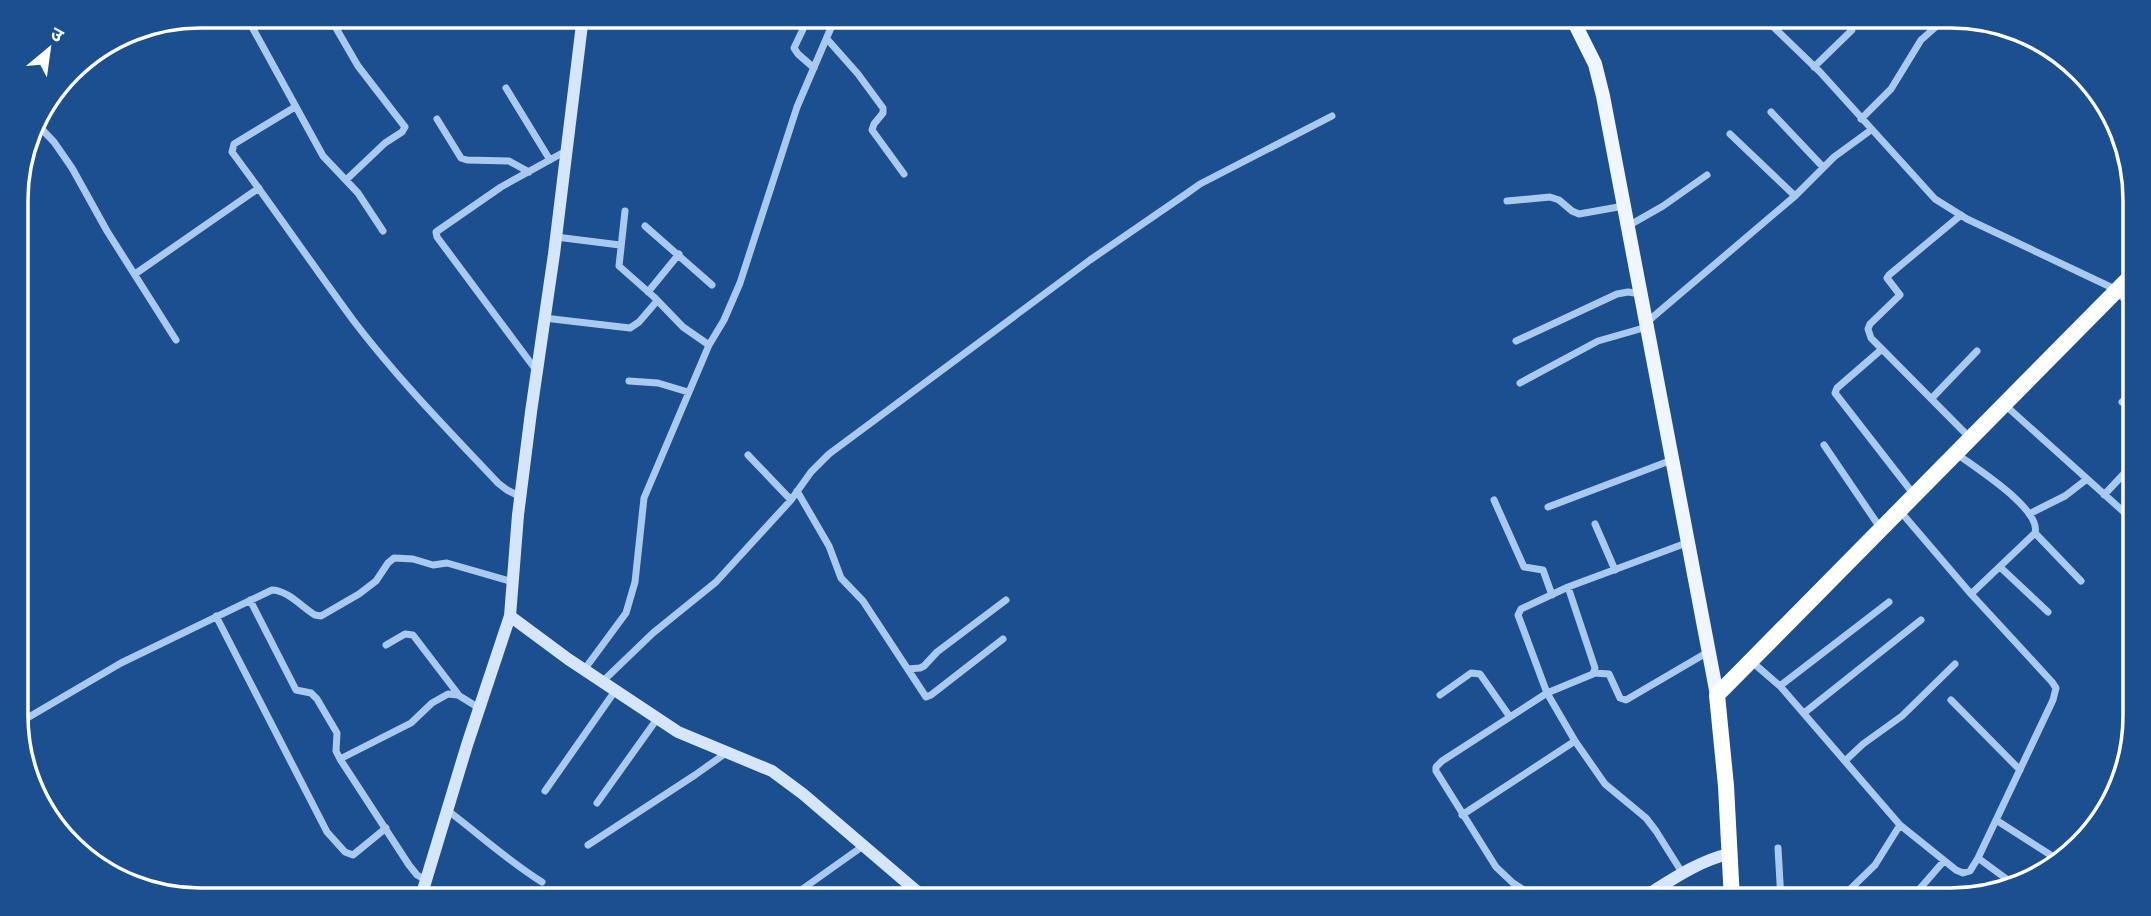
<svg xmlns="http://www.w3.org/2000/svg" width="2151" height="916" viewBox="0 0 2151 916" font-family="'Asap Condensed','Noto Sans Devanagari',sans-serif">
  <rect width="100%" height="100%" fill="#1b4f8f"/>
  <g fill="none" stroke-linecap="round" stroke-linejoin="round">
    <path stroke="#a9c9ee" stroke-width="7" d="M246,16L323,156L358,193L383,231
      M329,16L358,66L405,127L402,132L385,143L346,180
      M1362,16L1363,17
      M1762,16L1820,72L1935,199L1967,219L2117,290L2134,312
      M806,23L794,48L798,54L814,68
      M827,39L858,74L883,108V113L874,124L872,130L904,174
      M1814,67L1852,30V24L1843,16
      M506,88L550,160
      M295,107L234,144L232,152C273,207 312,264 353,320C397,378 448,430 498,483L507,490L521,497
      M1771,112L1823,167
      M437,119L461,158L467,160L509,161L529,172
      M1861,119L1891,89L1921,40L1948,16
      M34,121L54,142L72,168L107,231L176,340
      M1730,134L1795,196
      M1507,201L1550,197L1559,200L1572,211L1579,214L1624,206
      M625,211L619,266L654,297L683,327L709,345
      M1961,215L1889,275L1887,278L1900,295L1870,324L1868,329L1871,338L1971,439
      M645,226L712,285
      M1628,226L1663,206L1707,175
      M556,237L620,245
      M135,274L259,188
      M648,292L679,254
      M544,318L630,328L639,322L657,301
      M1647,322L1795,196L1834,157L1871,130
      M1516,341L1617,294L1628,292L1641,294
      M1882,349L1837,388L1835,393L1915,496
      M536,370L437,237L436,232L501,187L566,151
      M629,381L658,383L688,392
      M1520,383L1598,341L1647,327
      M1932,398L1977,351
      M2122,402L2134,390
      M2005,405L2135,522
      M1824,445L1881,529
      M1957,454C1974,467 2042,509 2035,533L1971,594
      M748,455L791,500
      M797,491L829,546L841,578L863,601L926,697L931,695L1003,639
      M2104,495L2134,463
      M1494,500L1524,567L1543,570L1552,595
      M1548,507L1672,460
      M2029,514L2065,496L2087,479
      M1595,524L1615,570
      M2035,533L2081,581
      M2000,567L2048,612
      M1568,587L1595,668L1593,674L1547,693L1575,741L1605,784L1646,818L1656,831L1683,874
      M250,600L296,690L311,693L317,699L337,733L336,751L340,759L409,865L417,875L426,880
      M216,616L327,832L345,852L353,855L386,828
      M386,645L405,634L413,635L458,694
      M1751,661L1780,686L1900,825L1956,870L1963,873L1970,871L1978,858L2053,700L2056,688L2052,682L1971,594L1900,511
      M908,669L920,668L924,666L937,652L1006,600
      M584,670L626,613L635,582L644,498L709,345L724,320L740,283L797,107L836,16
      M1594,673L1609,674L1620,698L1626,700L1708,652
      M602,682L653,633L716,582L791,500L811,472L829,454L1090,260L1186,194L1200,184L1332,116
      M1780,686L1889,602
      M1440,695L1471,673L1480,674L1510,717
      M1951,700L2020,770
      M1804,713L1921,620
      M17,724L121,663L272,590C287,590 302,607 315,615L321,616L359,594L376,581L388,563L394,558L413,559L433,565L447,563L513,582
      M340,759L411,723L432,703L448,694L458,695L479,708
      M1846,760L1863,744L1902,716L1955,664
      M545,791L615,691
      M597,803L657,719
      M447,810C479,834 508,861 542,882
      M1462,815L1575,741
      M1996,820L2060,861
      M588,845L695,775L726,753
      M1778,848L1781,900
      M1978,858L2012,883
      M787,900L863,846
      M1539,900L1513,883L1496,867L1436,771V767L1442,761L1547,693L1518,615L1521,609L1568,587L1689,542
      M1839,900L1875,865L1900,825
      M1910,900L1943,862"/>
    <path stroke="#d6e6fa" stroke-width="12" d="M510,616L568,659L678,732L772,771L803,794L927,900
      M420,900L467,745L510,616L518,515L531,412L554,254L583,16
      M1639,900C1667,883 1697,861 1729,854"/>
    <path stroke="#f0f6ff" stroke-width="14" d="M1571,16L1595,64L1603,96L1717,695"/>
    <path stroke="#fff" stroke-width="16" d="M1732,900L1726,786L1717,695L2134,273"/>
  </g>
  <path d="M0 0H2151V916H0ZM200 28H1951A172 172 0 0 1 2123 200V716A172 172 0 0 1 1951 888H200A172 172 0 0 1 28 716V200A172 172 0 0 1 200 28Z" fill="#1b4f8f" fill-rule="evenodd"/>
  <path fill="none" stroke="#fff" stroke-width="3.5" d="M200 28H1951A172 172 0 0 1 2123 200V716A172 172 0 0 1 1951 888H200A172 172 0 0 1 28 716V200A172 172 0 0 1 200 28Z"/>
  <g transform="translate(49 49) rotate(29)" stroke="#1b4f8f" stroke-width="5" paint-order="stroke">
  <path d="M0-5L12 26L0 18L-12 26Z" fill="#ffffff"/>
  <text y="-10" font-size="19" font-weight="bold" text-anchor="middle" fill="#ffffff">उ</text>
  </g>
</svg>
